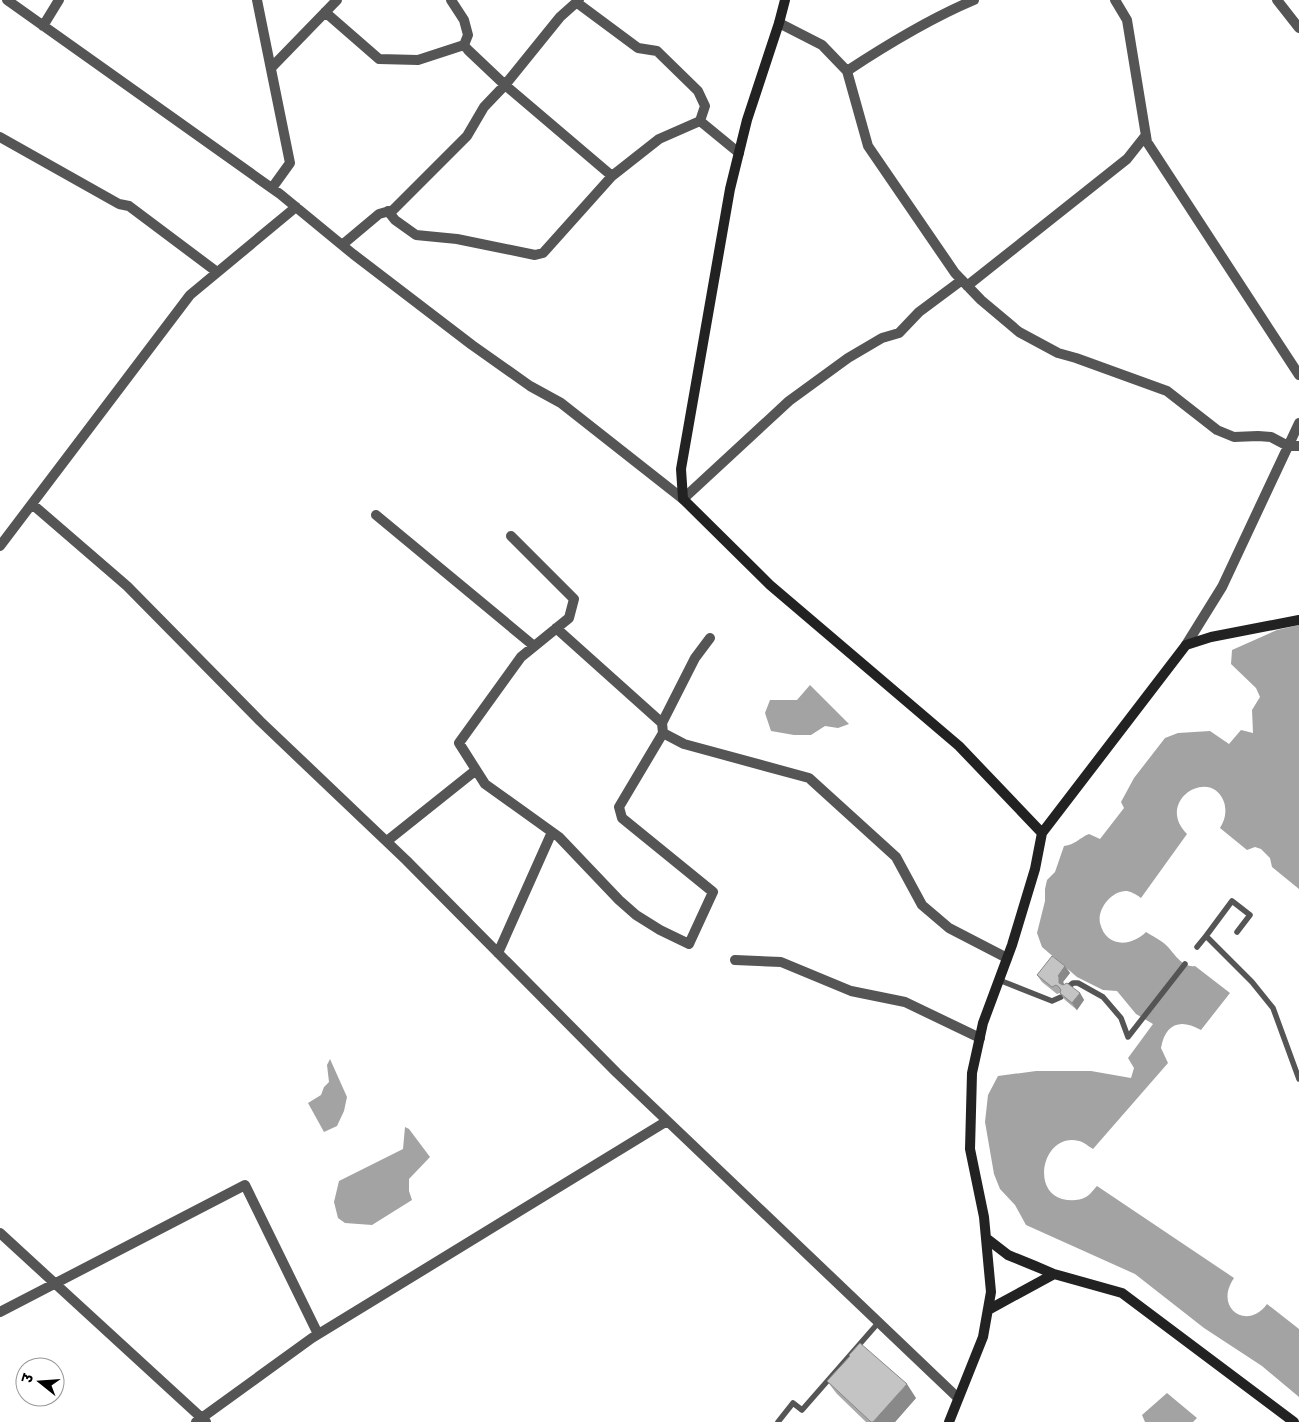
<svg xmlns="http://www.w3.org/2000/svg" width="1299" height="1422" viewBox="0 0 1299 1422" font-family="Poppins,'Noto Sans Devanagari',sans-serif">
  <rect width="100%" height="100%" fill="#fff"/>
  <path fill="#a3a3a3" d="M1299,625V889L1272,867L1270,858L1261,849L1255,847L1247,850L1220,828C1225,820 1227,812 1224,802C1211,766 1154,801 1187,834L1141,898C1137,895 1132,892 1127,891C1112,890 1097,909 1100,923C1106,948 1131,947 1146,932C1152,936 1161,940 1167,946C1174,953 1182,968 1195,966L1230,993L1201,1030C1180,1018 1165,1024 1161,1048L1168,1063L1093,1149C1088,1146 1084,1142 1079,1141C1044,1132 1030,1190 1062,1199C1070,1201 1079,1201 1086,1197C1090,1195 1093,1190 1097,1186L1234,1278C1213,1309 1248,1331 1267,1304L1299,1329V1397L1262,1366L1204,1328L1135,1274L1026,1225L1015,1205L1000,1189L994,1174L985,1122L988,1095L998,1076L1036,1071H1091L1131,1078L1134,1068L1128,1058L1153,1024L1136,1014L1117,991L1103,990L1077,977L1042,947L1037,933L1045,901V889L1047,880L1055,872L1064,846C1075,845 1079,838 1089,834L1100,839L1124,808L1121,802L1134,778L1165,738L1178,733L1210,731L1229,744L1241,730L1253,733L1252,710L1260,697L1256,688L1231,664L1232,650L1277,630Z
    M810,685L849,724L838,728L825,726L811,735H794L771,731L765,713L770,700H797Z
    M330,1059L347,1097L344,1111L337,1126L324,1132L308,1103L321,1095L324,1087L329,1082L327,1065Z
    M405,1127L409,1129L430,1157L409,1179V1191L412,1200L372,1225L345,1223L338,1218L334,1202L339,1181L403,1149Z
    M1167,1393L1197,1418L1193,1422H1145L1142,1415Z"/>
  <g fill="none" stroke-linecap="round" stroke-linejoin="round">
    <path stroke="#555" stroke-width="5.5" d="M1206,936L1232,901L1250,915L1237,932
      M1197,947L1206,936L1252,982L1273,1008L1299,1079
      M999,980L1052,1001L1061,997
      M1068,987L1073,983H1078L1103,997L1121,1018L1128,1037L1185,964
      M778,1422L793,1403L802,1410L879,1322"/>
    <path stroke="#555" stroke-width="10" d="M7,0L280,194L353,254L472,345L530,386L561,403L683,499L789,401L848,358L882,338L899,333L919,312L962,280
      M257,0L290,163L272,188
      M451,0L464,20L468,35L464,45L468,50L505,85L612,176
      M1115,0L1127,20L1147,142L1299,375
      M1277,0L1299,28
      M576,2L638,48L657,51L698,91L705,106L700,121
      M325,12L379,59L418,60L464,45
      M779,23L822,45L847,71L868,146L955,273L981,300L1019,332L1058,353L1076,358L1167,391L1217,430L1234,437L1258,436L1271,437L1288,446H1299
      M43,26L59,0
      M271,68L337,0
      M847,71C888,44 929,19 974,0
      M0,137L119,204L129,206L217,272
      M388,211L395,220L416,235L457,239L535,255L543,253L612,176L659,139L700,121L739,153
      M342,245L379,214L393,210L467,136L484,107L505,85L560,17L579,0
      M967,286L1127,159L1146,135
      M32,504L127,586L260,721L406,860L617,1073L958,1398
      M376,515L534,646
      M511,536L574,599L569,618L521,657L459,743L485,784L559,837L619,900L636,915L660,930L689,944L713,892L622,818L619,807L663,733L662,723L556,628
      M0,546L190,295L296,207
      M1186,645L1222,587L1299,423
      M662,723L695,658L710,638
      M663,733L684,744L809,778L896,857L922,905L949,928L1007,958
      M387,841L476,770
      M498,953L552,832
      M735,960L781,962L851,991L905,1002L980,1038
      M0,1233L206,1422
      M0,1312L245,1185L318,1334
      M196,1422L312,1338L667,1121"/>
    <path stroke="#222" stroke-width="10" d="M785,0L779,23L747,120L730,189L681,469L683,499L770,585L959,746L1042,833L1035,869L1012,945L983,1023L972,1073L970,1149L984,1217L991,1292L983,1337L949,1422
      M1042,833L1186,645L1211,637L1299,620
      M986,1238L1008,1255L1035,1266L1054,1274L1122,1293L1294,1422
      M988,1310L1054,1274"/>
  </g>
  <path fill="#a9a9a9" d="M1065,966L1070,973L1063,982L1064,984L1080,993L1084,1000L1077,1010L1065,1000L1060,993L1057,994L1042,982L1037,975Z
    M827,1381L916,1398L895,1422H866L837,1394Z"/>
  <path fill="#898989" d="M1065,966L1070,973L1063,982L1064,984V990L1059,983L1058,976Z
    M1080,993L1084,1000L1077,1010L1072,1003Z
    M907,1384L916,1398L895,1422H873Z"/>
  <path fill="#c4c4c4" stroke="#898989" d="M1052,956L1065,966L1058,976L1059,977V983L1063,985L1067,983L1080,993L1072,1003L1060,993L1061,990L1059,987L1056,985L1052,987L1037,975Z
    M860,1343L907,1384L873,1422H871L827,1381L850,1356L849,1355Z"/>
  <g transform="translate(40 1382) rotate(287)"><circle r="24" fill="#ffffff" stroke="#999999"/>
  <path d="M0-4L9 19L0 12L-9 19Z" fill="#000000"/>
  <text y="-8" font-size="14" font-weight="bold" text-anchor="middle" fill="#000000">उ</text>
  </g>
</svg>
